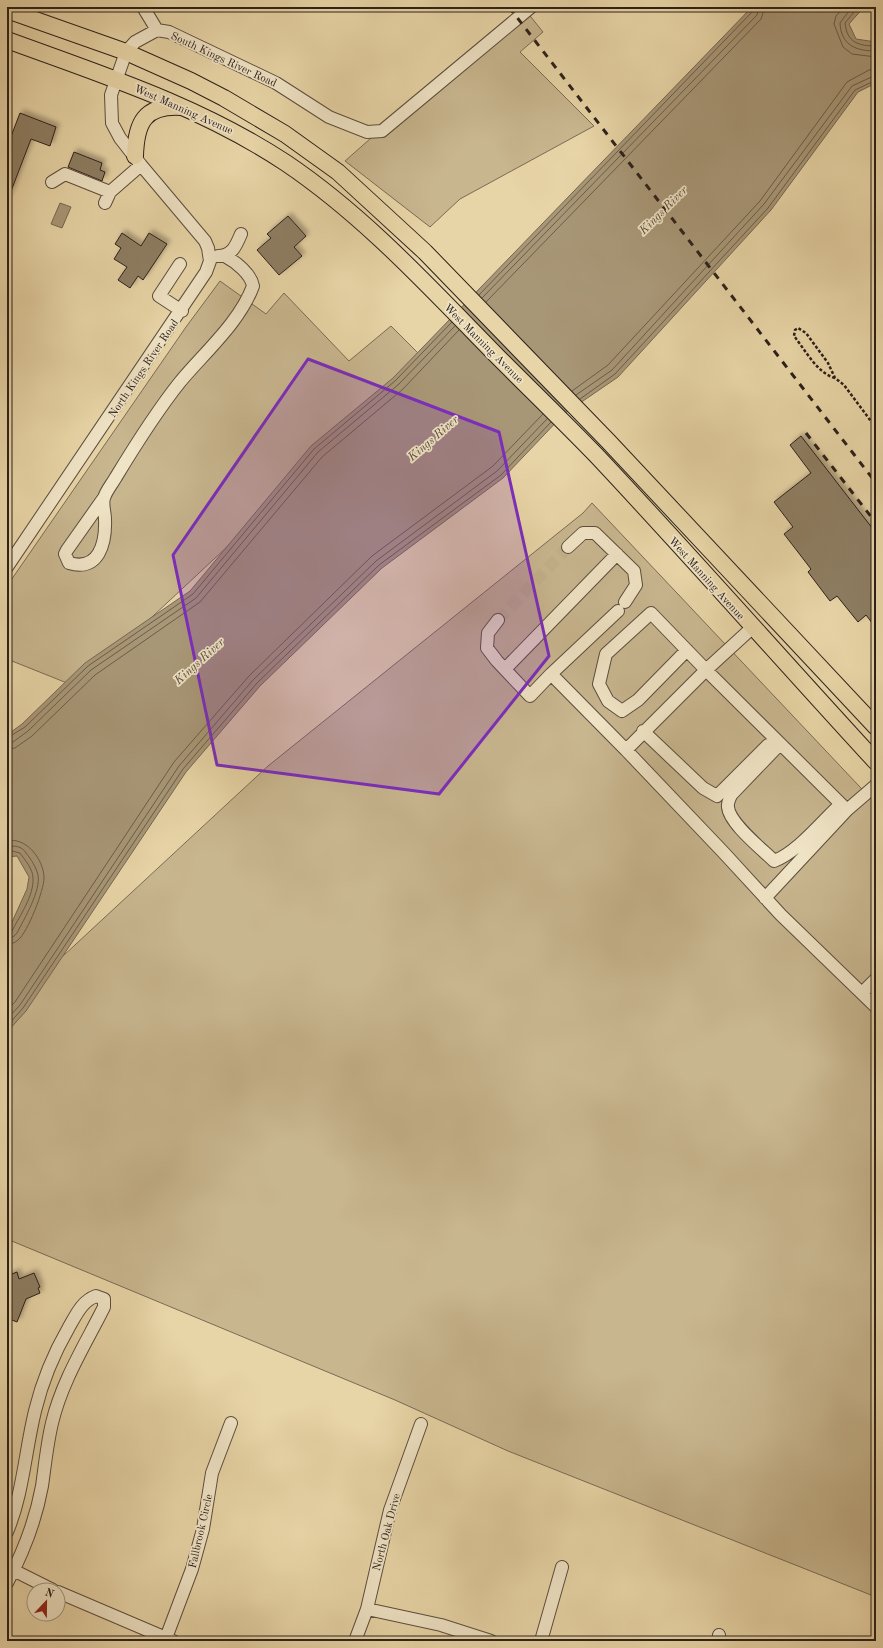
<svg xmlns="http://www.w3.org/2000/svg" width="883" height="1648" viewBox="0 0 883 1648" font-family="'Old Standard TT',serif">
  <defs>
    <filter id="shadow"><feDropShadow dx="3.5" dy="-3.5" stdDeviation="2" flood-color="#0004"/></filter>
  </defs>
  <rect width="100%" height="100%" fill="#e8d5a7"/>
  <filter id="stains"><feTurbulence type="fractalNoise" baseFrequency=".005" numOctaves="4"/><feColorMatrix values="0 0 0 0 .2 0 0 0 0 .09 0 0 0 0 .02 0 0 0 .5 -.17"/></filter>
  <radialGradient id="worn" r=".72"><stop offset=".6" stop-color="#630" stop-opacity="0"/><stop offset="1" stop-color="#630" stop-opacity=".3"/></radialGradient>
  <path fill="#c8b68f" stroke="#7a6b55" d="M523,7L543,32L520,52L594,126L460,199L430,227L345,161L490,33Z
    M220,281L266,314L284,293L349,361L391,326L426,361L77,687L7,659V586L186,327Z
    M592,503L876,804V1597L508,1451L395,1400L7,1239V1008L268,766L583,513Z"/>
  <path fill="#a89777" stroke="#766752" d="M752,7H864L849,24L856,39L876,42V83L858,92L771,210L618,377L564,414L503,478L382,568L260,686L186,772L26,1011L7,1032V933L27,889L29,877L17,856L7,857V735L22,724L85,663L190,591L311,446L393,378Z
    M60,203L71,207L62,228L51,224Z"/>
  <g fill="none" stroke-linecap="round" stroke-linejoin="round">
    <path stroke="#6a5c49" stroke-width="1" d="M844,7L836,16L834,24L843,47L852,54L876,57
      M852,7L840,23C841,46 857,51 876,51
      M858,7L845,23C847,43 859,46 876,46
      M479,295L753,11L754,7
      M482,298L757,15L759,7
      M486,302L761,19L765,7
      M572,391L608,365L760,201L847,82L869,70L876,69
      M576,395L612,370L764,204L852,86L876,75
      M580,399L615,374L768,208L855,90L876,80
      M7,738L25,727L88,666L193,594L314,449L395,381L452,322
      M7,743L13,742L28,731L91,670L196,598L318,452L399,384L455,326
      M7,749L15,748L32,736L95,675L200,602L322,457L403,389L459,330
      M7,841C26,836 44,860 44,878C44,890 28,932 18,940C15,943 11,944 7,944
      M7,847C14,845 22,846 26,853C31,859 36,867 38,875C41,891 24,919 17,933L13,937L7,938
      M7,853L12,851L20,853C25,860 33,869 33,878C34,896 20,915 12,931L7,933
      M7,1010L15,1002L174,762L249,676L372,556L493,466L543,414
      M7,1019L20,1005L179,766L253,680L376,561L497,471L547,419
      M7,1026L23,1008L183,769L257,683L379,565L501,475L551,422"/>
  </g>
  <path fill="#8e7e64" stroke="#2c201b" filter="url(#shadow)" d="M20,113L56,127L50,146L31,139L8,199L7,147Z
    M74,152L102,163L100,170L105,172L102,181L68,167Z
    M288,216L306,236L294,247L302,256L279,275L257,250L271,238L267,234Z
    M122,233L141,246L149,233L167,244L143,280L138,276L130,288L118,280L127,267L114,259L121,248L115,244Z
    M801,436L876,533V628L866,615L858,622L837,596L830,601L808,572L811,569L784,534L793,527L774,502L811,473L790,445Z
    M17,1272L19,1279L34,1273L40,1287L38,1288L40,1293L26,1299L17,1322L7,1318V1276Z"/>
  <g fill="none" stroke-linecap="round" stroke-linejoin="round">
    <path stroke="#c2b18b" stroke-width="12" stroke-dasharray="12 6" stroke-linecap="butt" d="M498,620L568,547"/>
    <g stroke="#5b4d3e" stroke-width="14">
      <path id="minor" d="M143,7L157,30
        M52,182L65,174L110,192
        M105,203L110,192L141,165
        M218,256C232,256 236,246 241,234
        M180,264L159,296L182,311
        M103,499L67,550L65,554L69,563C99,572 106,543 105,519C105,513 102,504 104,498C106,491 112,484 116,477C136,444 156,412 180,382C204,353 240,322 253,286C251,274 236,262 225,256
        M568,547L583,533H595L634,571L636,585L625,602
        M7,567L206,272L210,261L208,248L205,241L141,165L120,138L112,123L111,95L126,52L135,42L157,30L169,32L276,83L329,117L367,132L382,131L531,7
        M618,611L551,674L626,750
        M498,620L488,633L487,648L497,661L530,696L551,674
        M687,650L638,700L622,711L608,701L599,684L606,654L651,613L706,670L753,627
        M505,669L617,554
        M643,731L703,788L717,796L768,745
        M780,744L731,795C730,798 727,803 728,807C729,823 762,849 774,861C797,853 822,821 841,804
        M876,785L847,810L706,670L626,750L724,853L781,915L876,1007
        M765,898L847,810
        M862,993L876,979
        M7,1532C23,1494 25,1452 35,1411C42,1382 54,1353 69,1327C76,1315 82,1301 96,1296L104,1299V1307C85,1345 62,1381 52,1423C47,1444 45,1465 42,1486C36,1519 23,1553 7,1583
        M7,1567L53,1590
        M58,1592L173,1641
        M367,1609L441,1625L491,1641
        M166,1638L192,1569L203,1529L212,1473L231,1423
        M355,1641L367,1609L390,1510L421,1424
        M541,1641L562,1567
        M718,1641L719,1635"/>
    </g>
    <g stroke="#2c201b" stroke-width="18">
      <path id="major" d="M7,10L126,52L191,81L224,98L285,134L338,172L425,252L609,442L876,727
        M7,40C103,75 200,106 286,163C366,217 431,289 498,357C531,390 564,422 596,455C691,556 782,660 876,762
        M135,156C136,123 144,105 181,107"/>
    </g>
    <path stroke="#2c201b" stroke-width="2.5" stroke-dasharray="3 2" stroke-linecap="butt" d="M835,378C817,373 806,351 794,336L795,330L798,328L806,333L828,363L835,378L844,385L876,428"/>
    <use href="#minor" stroke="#f0e4c6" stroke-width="12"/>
    <use href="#major" stroke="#e8d5a7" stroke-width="16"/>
    <path stroke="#2c201b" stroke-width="3" stroke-dasharray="7 7" stroke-linecap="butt" d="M509,7L876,483
      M806,433L876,523"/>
  </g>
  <path fill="#7b2cbf" fill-opacity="0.2" stroke="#7b2cbf" stroke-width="3" stroke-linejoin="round" d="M308,359L499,432L549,656L439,794L217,765L173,555Z"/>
  <g text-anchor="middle" stroke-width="3.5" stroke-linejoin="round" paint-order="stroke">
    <g font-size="11" fill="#2c201b" stroke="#f0e4c6">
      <text transform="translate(224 59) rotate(25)" y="4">South Kings River Road</text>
      <text transform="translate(184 109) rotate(24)" y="4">West Manning Avenue</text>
      <text transform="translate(484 343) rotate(45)" y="4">West Manning Avenue</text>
      <text transform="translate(143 368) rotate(-56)" y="4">North Kings River Road</text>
      <text transform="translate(707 578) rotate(48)" y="4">West Manning Avenue</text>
      <text transform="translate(200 1531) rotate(-77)" y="4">Fallbrook Circle</text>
      <text transform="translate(386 1532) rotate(-75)" y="4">North Oak Drive</text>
    </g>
    <g font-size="12" font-style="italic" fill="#574a3b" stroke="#f0e4c6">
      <text transform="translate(663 210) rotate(-45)" y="4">Kings River</text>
      <text transform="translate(433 438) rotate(-41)" y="4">Kings River</text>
      <text transform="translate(199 661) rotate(-42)" y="4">Kings River</text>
    </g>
  </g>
  <rect width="883" height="1648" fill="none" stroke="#e8d5a7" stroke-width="24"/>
  <rect x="8" y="8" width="867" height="1632" fill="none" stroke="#2c201b" stroke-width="2"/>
  <rect x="12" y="12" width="859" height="1624" fill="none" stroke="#2c201b"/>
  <g transform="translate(46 1602) rotate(22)"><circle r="19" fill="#f0e4c6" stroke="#a29682"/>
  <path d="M0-3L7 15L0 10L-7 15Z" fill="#8f2418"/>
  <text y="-6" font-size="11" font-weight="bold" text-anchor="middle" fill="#2c201b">N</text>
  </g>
  <rect width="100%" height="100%" filter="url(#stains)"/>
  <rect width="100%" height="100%" fill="url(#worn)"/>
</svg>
